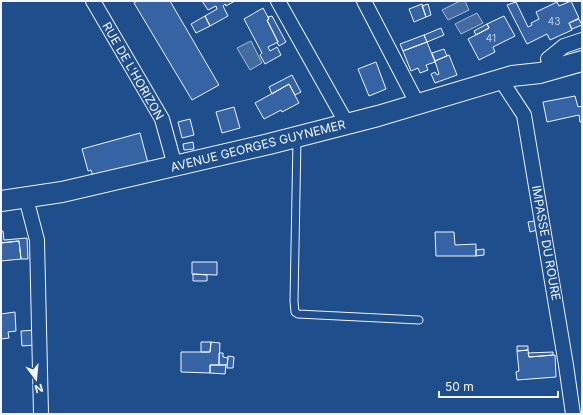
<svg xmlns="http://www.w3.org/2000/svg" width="583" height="415" viewBox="0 0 583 415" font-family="Inter,sans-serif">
  <rect width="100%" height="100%" fill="#1f4e8c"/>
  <path fill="#446ba0" stroke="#a8bbd7" d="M460,1H465L469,10L448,20L442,10Z
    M477,13L483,23L461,34L455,24Z
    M251,41L262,63L250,70L237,48Z"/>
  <path fill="#3563a3" stroke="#f2f6ff" d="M137,1H170L219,85L192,100L134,3Z
    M202,1H235L226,6L225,4L223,6L228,16L210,26L205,16L217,9L216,6L208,10Z
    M571,1L579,18L569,23L572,30L550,40L547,34L527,44L507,5L516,2L528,27L532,25L531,23L539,19L536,12L557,2L559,6Z
    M422,4L426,17L414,22L409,9Z
    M428,4L431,15L426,17L422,6Z
    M263,8L269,19L267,20L278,42L268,47L270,51L277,47L281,55L265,64L260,55L262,53L244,19Z
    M205,16L210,26L196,33L191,24Z
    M272,16L286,42L279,46L277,42H278L267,20L269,19L268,17Z
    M504,16L515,36L493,47L495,52L479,60L468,39L489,28L487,24Z
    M579,19L582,25L572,29L569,23Z
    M487,24L489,28L476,35L474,31Z
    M441,28L444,35L427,42L424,35Z
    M424,35L427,42L403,51L400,44Z
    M427,42L435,62L426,65L428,70L420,73L418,68L411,71L403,51Z
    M444,49L447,56L435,61L432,53Z
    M449,55L457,75L435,83L431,74L435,72L437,75L439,74L435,61Z
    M376,62L386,89L369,96L358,69Z
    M292,75L301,92L295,95L289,84L272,94L269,87Z
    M289,84L299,103L282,112L281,110L264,119L255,103Z
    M575,96L578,107L582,106V122H580L579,115L547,122L543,102Z
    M234,107L240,128L222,133L216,112Z
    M190,119L194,135L182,138L178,122Z
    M140,133L148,163L93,176L91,170L88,171L82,149Z
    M193,142L194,149L184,150L183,144Z
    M534,221L537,230L530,232L528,222Z
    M1,231H3L4,240L27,238L28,259H21L19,241L1,243Z
    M435,232H454L455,245L476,244V256H436Z
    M19,241L21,259L1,261V243Z
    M484,249V255L476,256V250Z
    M192,262H217V275L192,274Z
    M193,274L207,275V281H193Z
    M15,312L16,331L8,332L9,338L1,339V314Z
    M36,330V345L22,346L21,331Z
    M201,342H211L210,352H201Z
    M211,342L220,343L219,365H210V373L181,372V352H210Z
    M517,346H528V350L517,351Z
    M528,350L529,357L555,355L556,377L517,380L516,372L519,371L517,351Z
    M553,352V355L529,357L528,353Z
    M219,353H223V357L228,358L227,365H219Z
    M228,356L234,357L233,368H227Z
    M210,365H226L225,374L210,373Z"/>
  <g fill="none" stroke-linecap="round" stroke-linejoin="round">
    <g stroke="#f2f6ff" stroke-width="9">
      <path id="lane" d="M297,139L294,301L295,312L298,314L419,320"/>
    </g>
    <g stroke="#f2f6ff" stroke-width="16">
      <path id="street" d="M93,1L162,119L175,166
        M278,1L347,124
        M364,1L418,105
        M548,59L564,46L582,40
        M501,80L524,115L566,365L573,414
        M26,198L37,240L41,414"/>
    </g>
    <g stroke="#f2f6ff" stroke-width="22">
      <path id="secondary" d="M1,201L62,192L269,144L378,116L512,76L540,73L582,61"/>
    </g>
    <use href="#lane" stroke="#1f4e8c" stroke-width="7"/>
    <use href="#street" stroke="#1f4e8c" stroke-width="14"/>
    <use href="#secondary" stroke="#1f4e8c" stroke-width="20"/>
  </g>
  <g text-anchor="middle" stroke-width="3" stroke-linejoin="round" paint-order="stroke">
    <g font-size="10" fill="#c3d1e8">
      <text x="554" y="25">43</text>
      <text x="491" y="42">41</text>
    </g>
    <g font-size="12" fill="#f2f6ff" stroke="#1f4e8c">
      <text transform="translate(133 71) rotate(60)" y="4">RUE DE L'HORIZON</text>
      <text transform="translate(258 146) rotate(-14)" y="4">AVENUE GEORGES GUYNEMER</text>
      <text transform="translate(546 243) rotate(80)" y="4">IMPASSE DU ROURE</text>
    </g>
  </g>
  <rect width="583" height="415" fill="none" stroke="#f2f6ff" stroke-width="4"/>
  <g transform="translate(36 379) rotate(164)" stroke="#1f4e8c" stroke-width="3" paint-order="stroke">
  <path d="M0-3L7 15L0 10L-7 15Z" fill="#f2f6ff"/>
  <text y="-6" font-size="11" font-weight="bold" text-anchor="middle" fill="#f2f6ff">N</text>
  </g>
  <path d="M439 391v6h119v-6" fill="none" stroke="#f2f6ff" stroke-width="2"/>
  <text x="445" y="391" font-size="12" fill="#f2f6ff" stroke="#1f4e8c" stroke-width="3" paint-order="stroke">50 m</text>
</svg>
